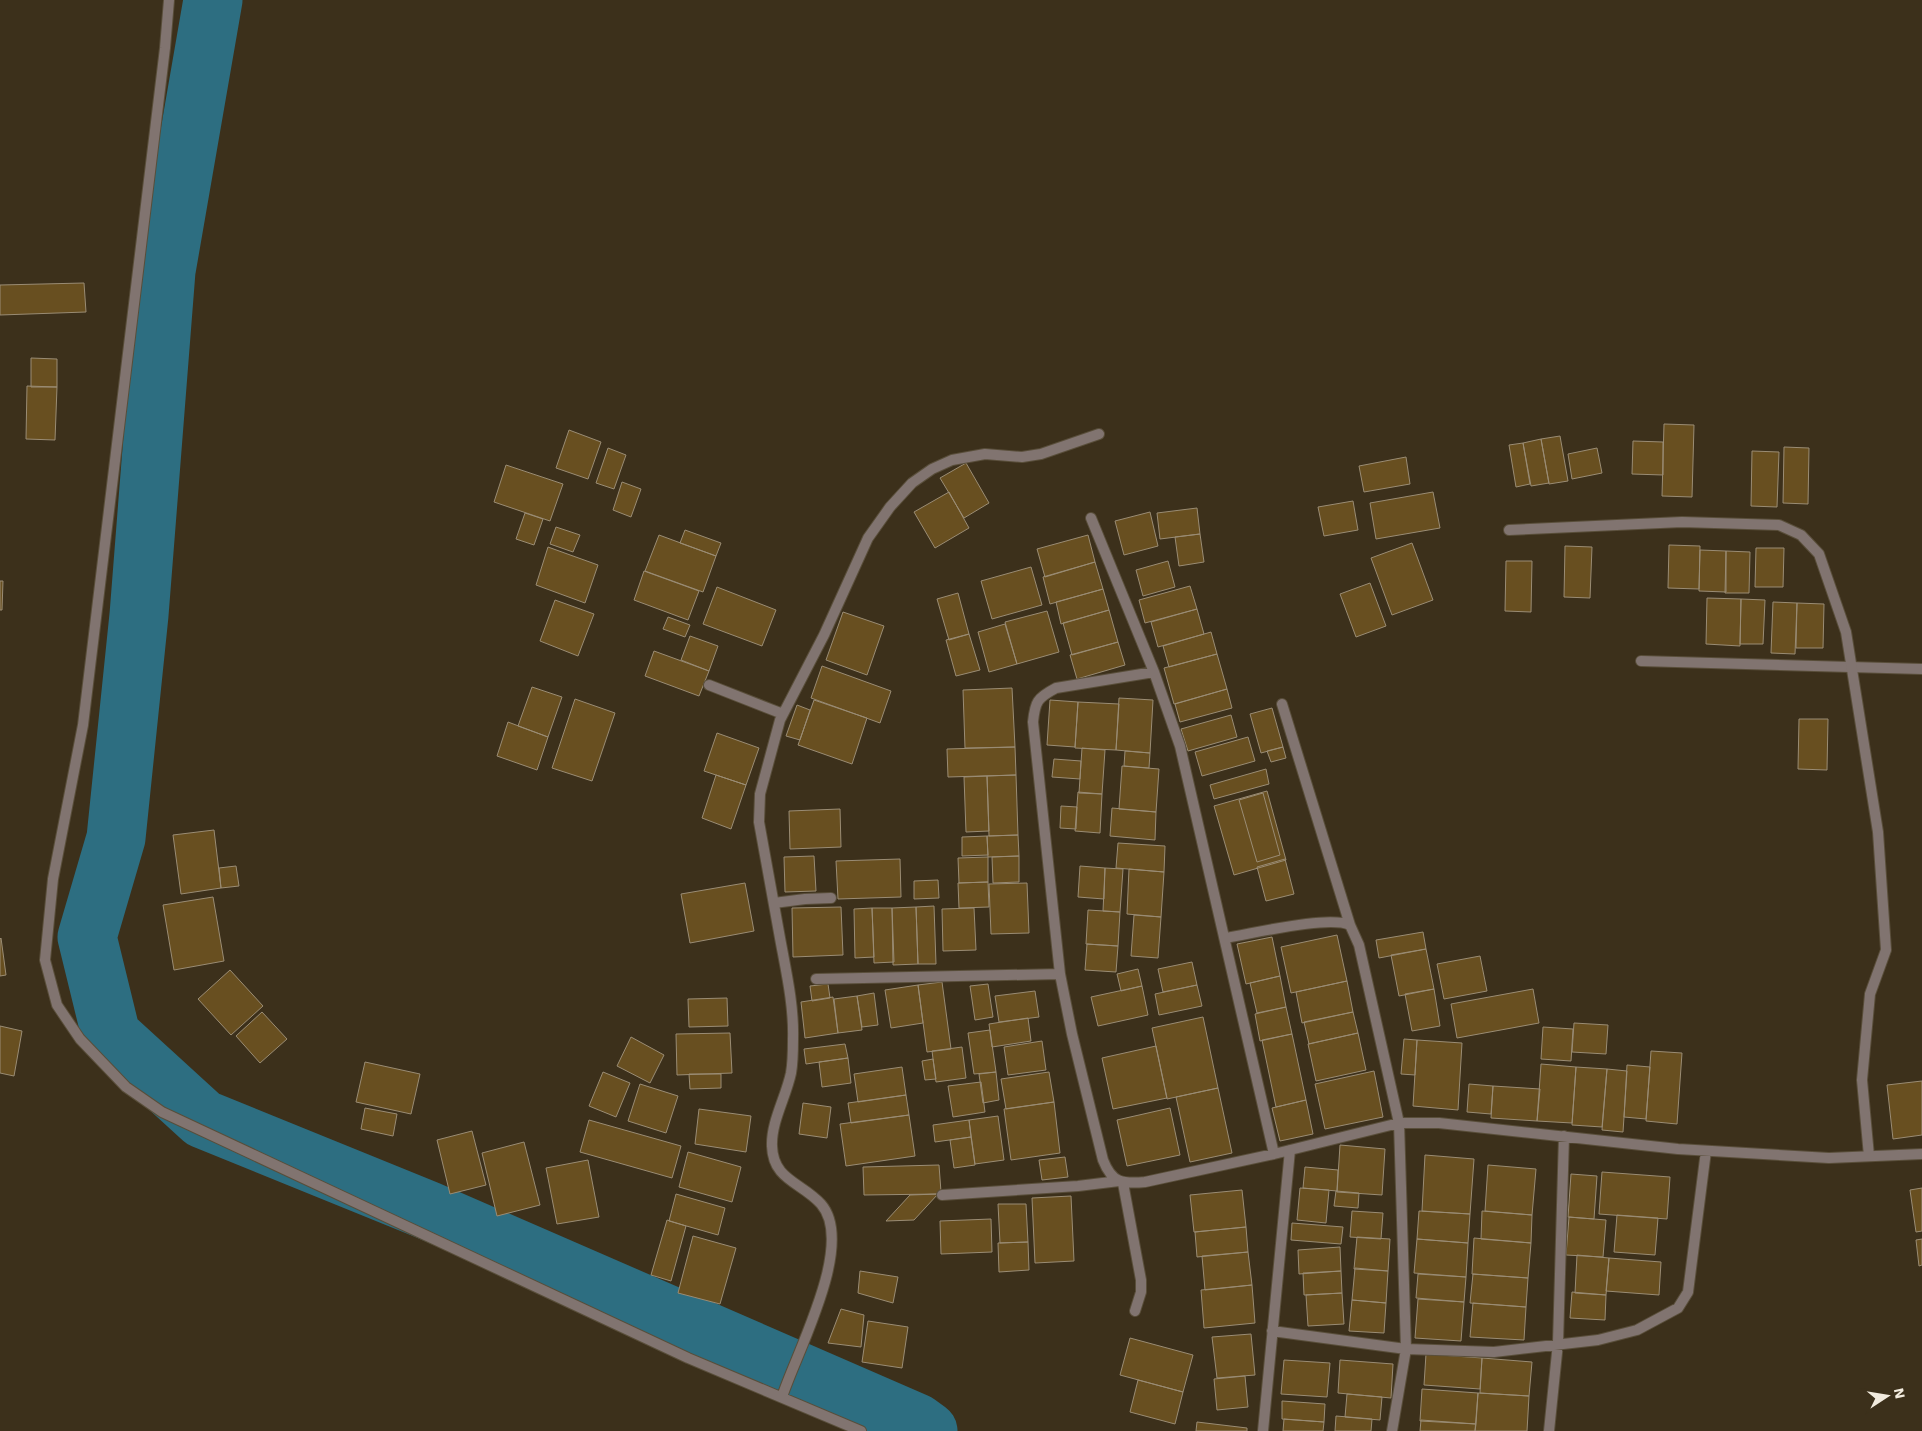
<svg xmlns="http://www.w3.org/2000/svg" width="1922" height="1431" viewBox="0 0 1922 1431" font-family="'Work Sans',sans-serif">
  <rect width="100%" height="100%" fill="#3c301b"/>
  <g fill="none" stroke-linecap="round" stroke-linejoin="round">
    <path stroke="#2d6e81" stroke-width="59" d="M213,0L166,271L139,615L116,838L87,937L111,1035L203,1119L427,1210L917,1423L928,1431"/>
  </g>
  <path fill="#684f20" stroke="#9a8c74" d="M84,283L86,312L0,315V285Z
    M31,358L57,359V387H31Z
    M27,386L57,387L55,440L26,439Z
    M1664,424L1694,425L1692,497L1662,496Z
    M569,430L601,442L588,479L556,468Z
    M1560,436L1568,481L1549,484L1541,439Z
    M1541,439L1549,483L1531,486L1523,443Z
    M1633,441L1663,442V475L1632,474Z
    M1523,443L1530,484L1516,487L1509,445Z
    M1784,447L1809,448L1808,504L1783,503Z
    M608,448L626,455L614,489L596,483Z
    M1597,448L1602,473L1572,479L1568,454Z
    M1752,451L1779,452L1777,507L1751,506Z
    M1406,457L1410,484L1364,492L1359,466Z
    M966,463L989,503L964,518L940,478Z
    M506,465L563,484L550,521L494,502Z
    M622,482L641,489L631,517L613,510Z
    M949,492L969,528L935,548L914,512Z
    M1433,492L1440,528L1376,539L1370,503Z
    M1353,501L1358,530L1324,536L1318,507Z
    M1197,508L1200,534L1160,539L1157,513Z
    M1150,512L1158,546L1124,555L1115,521Z
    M525,513L543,519L534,545L516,539Z
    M556,527L580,535L573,552L550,544Z
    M685,530L721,543L716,556L680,543Z
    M1200,534L1204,562L1179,566L1175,537Z
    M659,535L716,556L703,592L645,571Z
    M1088,535L1095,562L1045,577L1037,549Z
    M1412,543L1433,600L1392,615L1371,558Z
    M1669,545L1700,546L1699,589L1668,588Z
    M1565,546L1592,547L1590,598L1564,597Z
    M548,547L598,565L585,603L536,585Z
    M1756,548H1784L1783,587H1755Z
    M1700,550L1726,551V592L1699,591Z
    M1726,551L1750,552L1749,593H1725Z
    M1168,561L1175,587L1143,596L1136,570Z
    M1506,561H1532L1531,612L1505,611Z
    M1095,562L1103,589L1050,604L1043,577Z
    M1031,567L1042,605L992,619L981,581Z
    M644,571L699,591L688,620L634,600Z
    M0,581H3L2,610H0Z
    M1370,583L1386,626L1356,637L1340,594Z
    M1190,586L1197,609L1145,623L1139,600Z
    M717,587L776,610L762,646L703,624Z
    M1103,589L1109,610L1061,624L1056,602Z
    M958,593L969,634L949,640L937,599Z
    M1707,598L1741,599L1740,646L1706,644Z
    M1741,599L1765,600L1763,644H1740Z
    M555,600L594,614L578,656L540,641Z
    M1773,602L1797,603L1795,654L1771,653Z
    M1797,603L1824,604L1823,648H1796Z
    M1197,609L1204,634L1158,647L1151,622Z
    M1109,610L1118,642L1072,655L1063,623Z
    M1047,611L1059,652L1017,664L1005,622Z
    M843,612L884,626L867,675L826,660Z
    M668,617L690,625L685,637L663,629Z
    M1005,624L1017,664L989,672L978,632Z
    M1211,632L1217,654L1169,667L1163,646Z
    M969,634L980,670L956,676L946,640Z
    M690,636L718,646L709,671L681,660Z
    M1118,642L1125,665L1077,679L1070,655Z
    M654,651L709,671L699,696L645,676Z
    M1217,654L1227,689L1174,704L1164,668Z
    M822,666L891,691L880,723L811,698Z
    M532,687L562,697L548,737L518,726Z
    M1012,688L1015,747L965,748L963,690Z
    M1227,689L1232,708L1180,722L1175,704Z
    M1119,698L1153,700L1150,753L1116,750Z
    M575,699L615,713L592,781L552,768Z
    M814,700L867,718L852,764L798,745Z
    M1050,700L1078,702L1075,747L1047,745Z
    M1078,702L1119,704L1116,750L1075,748Z
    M797,705L810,710L800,740L786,736Z
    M1272,708L1283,747L1261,753L1250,714Z
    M1231,715L1237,737L1188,751L1181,729Z
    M1799,719H1828L1827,770L1798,769Z
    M508,722L548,737L537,770L497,756Z
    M717,733L759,748L746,785L704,771Z
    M1248,737L1255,761L1202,776L1195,752Z
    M1015,747L1016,775L948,777L947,749Z
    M1283,747L1286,758L1271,762L1267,751Z
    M1082,748L1105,750L1102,794L1079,793Z
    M1125,751L1150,753L1149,768L1124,766Z
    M1054,759L1081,761L1080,779L1052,777Z
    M1122,766L1159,769L1156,812L1119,809Z
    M1266,769L1269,784L1214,799L1210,785Z
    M716,775L746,785L731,829L702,818Z
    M1016,775L1018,835L989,836L987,776Z
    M987,776L989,831L966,832L964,777Z
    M1267,791L1286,860L1234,875L1214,806Z
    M1078,792L1102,794L1100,833L1075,831Z
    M1263,793L1280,855L1257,862L1239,800Z
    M1061,806L1077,807L1076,829L1060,828Z
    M1112,808L1156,812L1155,840L1110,836Z
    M840,809L841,847L790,849L789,811Z
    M214,830L221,888L181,894L173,835Z
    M1018,835L1019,856L988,857L987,836Z
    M987,836L988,855L962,856V837Z
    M1118,843L1165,846L1164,872L1116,868Z
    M814,856L816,891L785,892L784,857Z
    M1019,856V882L993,883L992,857Z
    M988,857V882L959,883L958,858Z
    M900,859L901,897L838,899L836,861Z
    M1285,859L1294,894L1266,901L1257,867Z
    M236,866L239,886L221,888L219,868Z
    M1080,866L1105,868L1104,899L1078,897Z
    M1105,868L1123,869L1120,912L1103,911Z
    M1129,869L1164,872L1161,917L1127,914Z
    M938,880L939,898L914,899V881Z
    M988,882L989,907L959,908L958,883Z
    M745,883L754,931L690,943L681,894Z
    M1027,883L1029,933L991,934L989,884Z
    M213,897L224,961L174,970L163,905Z
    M934,906L936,964H918L916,907Z
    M841,907L843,955L793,957L792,908Z
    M916,907L918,964L893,965L892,908Z
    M872,908L874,957L855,958L854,909Z
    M872,908H892L894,962L874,963Z
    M974,908L976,950L943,951L942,909Z
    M1088,910L1120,912L1118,946L1086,944Z
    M1134,915L1161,917L1158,958L1131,956Z
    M1423,932L1426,949L1379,958L1376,940Z
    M1337,935L1347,981L1291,993L1281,947Z
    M1272,937L1280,976L1246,984L1237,944Z
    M1,938L6,975L0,976V939Z
    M1087,944L1118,946L1116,972L1085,970Z
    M1426,949L1434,989L1399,996L1391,955Z
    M1480,956L1487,991L1444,999L1437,964Z
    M1192,962L1197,985L1163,992L1158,969Z
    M1138,969L1142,986L1121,991L1117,974Z
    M230,970L263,1006L231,1035L198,999Z
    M1280,976L1286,1007L1257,1013L1250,983Z
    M1347,981L1353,1012L1302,1023L1296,992Z
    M942,982L951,1049L927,1052L918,985Z
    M828,984L830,998L812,1001L810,986Z
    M988,984L993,1017L975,1020L970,986Z
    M918,985L923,1023L891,1028L885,990Z
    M1197,985L1202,1006L1159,1015L1155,994Z
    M1142,986L1148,1015L1098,1026L1091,997Z
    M1434,989L1440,1026L1412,1031L1405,994Z
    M1533,989L1539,1023L1457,1038L1451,1004Z
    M1035,991L1039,1017L999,1022L995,996Z
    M874,993L878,1025L862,1027L857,996Z
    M857,996L862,1030L838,1033L834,999Z
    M833,997L838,1033L805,1038L801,1002Z
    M727,998L728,1026L689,1027L688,999Z
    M1286,1007L1292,1034L1260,1041L1255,1014Z
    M262,1012L287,1039L260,1063L236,1036Z
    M1353,1012L1358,1033L1309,1044L1304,1022Z
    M1203,1017L1218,1088L1167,1099L1152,1028Z
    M1028,1018L1031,1041L992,1047L989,1024Z
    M1574,1023L1608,1025L1606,1054L1572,1052Z
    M0,1026L22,1031L14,1076L0,1073Z
    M1543,1027L1573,1029L1571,1061L1541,1059Z
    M990,1030L996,1072L974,1074L968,1033Z
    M730,1033L732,1073L677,1075L676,1034Z
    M1358,1033L1366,1070L1316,1081L1308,1044Z
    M1292,1034L1306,1100L1276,1107L1262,1040Z
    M631,1037L664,1055L650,1083L617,1066Z
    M1404,1039L1417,1040L1415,1075L1401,1074Z
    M1417,1040L1462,1043L1458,1110L1413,1106Z
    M1042,1041L1046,1070L1008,1075L1004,1047Z
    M845,1044L848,1058L806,1064L804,1049Z
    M1156,1046L1167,1098L1113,1109L1102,1058Z
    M962,1047L966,1078L936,1082L932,1051Z
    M1651,1051L1682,1053L1677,1124L1646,1121Z
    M848,1058L851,1083L822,1087L819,1062Z
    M933,1059L936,1079L925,1080L922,1061Z
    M365,1062L420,1074L411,1114L356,1102Z
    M1541,1064L1576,1067L1572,1123L1537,1121Z
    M1627,1065L1650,1067L1646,1119L1624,1117Z
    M902,1067L906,1095L858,1102L854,1074Z
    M1576,1067L1607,1069L1602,1127L1572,1125Z
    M1607,1069L1627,1071L1623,1132L1602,1130Z
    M1374,1071L1383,1117L1325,1129L1315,1084Z
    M603,1072L630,1083L616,1117L589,1106Z
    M996,1072L999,1100L983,1103L979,1074Z
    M1049,1072L1054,1102L1006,1109L1001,1079Z
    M689,1074H721V1088L690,1089Z
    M1922,1081V1135L1893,1139L1887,1085Z
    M981,1082L985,1112L953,1117L948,1086Z
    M640,1084L678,1096L666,1133L628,1121Z
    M1469,1084L1493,1086L1491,1114L1467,1112Z
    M1493,1086L1540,1089L1537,1121L1491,1118Z
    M1218,1088L1232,1153L1190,1162L1176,1097Z
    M906,1095L909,1115L851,1123L848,1103Z
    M1306,1100L1313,1134L1280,1141L1272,1108Z
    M1054,1102L1060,1153L1011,1160L1004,1109Z
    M803,1103L831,1107L827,1138L799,1134Z
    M365,1108L397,1114L393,1136L361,1129Z
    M1170,1108L1180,1155L1127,1166L1117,1120Z
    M699,1109L751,1116L746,1152L695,1144Z
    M909,1115L915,1156L846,1166L840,1124Z
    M998,1116L1004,1160L975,1164L969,1120Z
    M589,1120L681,1146L672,1178L580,1152Z
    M969,1120L971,1137L935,1142L933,1125Z
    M472,1131L486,1185L450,1194L437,1140Z
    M971,1137L975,1165L954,1168L950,1140Z
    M524,1142L540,1205L497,1216L482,1153Z
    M1340,1145L1385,1149L1382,1195L1337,1192Z
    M688,1152L741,1167L732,1202L679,1187Z
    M1425,1155L1474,1159L1470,1214L1422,1211Z
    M1065,1157L1068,1177L1042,1180L1039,1160Z
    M588,1160L599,1217L557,1224L546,1168Z
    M939,1165L941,1192L938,1194L864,1195L863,1167Z
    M1488,1165L1536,1169L1532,1215L1485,1211Z
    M1305,1167L1338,1170L1337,1191L1303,1188Z
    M1602,1172L1670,1177L1667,1219L1599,1214Z
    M1571,1174L1597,1176L1594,1219L1568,1217Z
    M1300,1188L1329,1190L1326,1223L1297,1220Z
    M1922,1188V1231L1916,1232L1910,1190Z
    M1242,1190L1246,1227L1194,1232L1190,1195Z
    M1336,1191L1359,1193L1358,1208L1334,1206Z
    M676,1194L725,1208L718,1235L669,1221Z
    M938,1194L914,1220L886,1221L910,1195Z
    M1071,1196L1074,1261L1035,1263L1032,1198Z
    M998,1204H1026L1028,1242L1000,1243Z
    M1352,1211L1383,1213L1381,1239L1350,1237Z
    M1419,1211L1470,1214L1468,1243L1417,1239Z
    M1482,1211L1532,1215L1531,1243L1481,1239Z
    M1617,1215L1658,1218L1655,1255L1614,1252Z
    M1569,1217L1606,1220L1603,1257L1566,1255Z
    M991,1219L992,1252L941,1254L940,1221Z
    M667,1220L686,1226L671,1281L651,1275Z
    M1292,1223L1343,1227L1341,1244L1291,1240Z
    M1246,1227L1248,1252L1197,1257L1195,1232Z
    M693,1236L736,1248L720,1304L678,1293Z
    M1357,1237L1390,1239L1388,1271L1354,1269Z
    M1474,1238L1531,1243L1528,1278L1472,1274Z
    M1417,1239L1468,1243L1466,1277L1414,1273Z
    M1922,1239V1265L1919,1266L1916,1240Z
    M1028,1242L1029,1270L999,1272L998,1243Z
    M1340,1247L1341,1271L1299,1274L1298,1250Z
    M1248,1252L1252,1285L1205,1290L1202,1256Z
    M1577,1255L1609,1258L1606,1295L1575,1293Z
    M1609,1258L1661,1262L1659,1295L1606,1291Z
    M1355,1268L1388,1271L1386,1303L1352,1300Z
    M860,1271L898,1277L893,1303L858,1293Z
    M1341,1271L1342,1293L1304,1295L1303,1273Z
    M1418,1274L1466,1277L1464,1302L1416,1298Z
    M1473,1274L1528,1278L1526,1307L1470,1303Z
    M1252,1285L1255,1323L1204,1328L1201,1290Z
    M1572,1292L1606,1295L1605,1320L1570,1318Z
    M1342,1293L1344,1324L1308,1326L1306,1295Z
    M1418,1299L1464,1302L1461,1341L1415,1338Z
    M1352,1300L1386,1303L1384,1333L1349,1331Z
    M1473,1303L1526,1307L1524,1340L1470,1337Z
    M841,1309L864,1315L861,1347L828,1343Z
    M868,1321L908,1327L902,1368L862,1362Z
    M1251,1334L1255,1375L1217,1378L1212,1337Z
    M1130,1338L1193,1355L1183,1392L1120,1375Z
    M1426,1354L1482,1358L1480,1389L1424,1385Z
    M1482,1358L1532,1362L1529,1396L1480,1393Z
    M1284,1360L1330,1363L1327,1397L1281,1394Z
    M1340,1360L1393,1364L1391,1398L1338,1393Z
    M1245,1376L1248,1407L1217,1410L1214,1379Z
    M1138,1380L1183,1392L1175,1424L1130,1412Z
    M1422,1389L1478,1393L1476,1424L1420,1421Z
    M1478,1393L1529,1396L1527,1431H1475Z
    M1347,1394L1382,1397L1380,1420L1345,1417Z
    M1282,1401L1325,1404L1324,1422L1282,1419Z
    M1336,1416L1372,1419L1371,1431H1335Z
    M1284,1419L1324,1422L1323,1431H1283Z
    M1421,1420L1476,1424L1475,1431H1420Z
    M1197,1422L1247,1428V1431H1196Z"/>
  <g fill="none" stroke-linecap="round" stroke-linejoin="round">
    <g stroke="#594e3a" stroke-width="12">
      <path id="lane" d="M1641,661L1922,669
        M774,903L805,899L831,898"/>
    </g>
    <g stroke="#594e3a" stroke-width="12">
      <path id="street" d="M169,0L165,48L83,725L53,879L45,960L57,1005L80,1039L126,1087L162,1112L688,1358L861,1431
        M1091,518L1154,672L1180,746L1274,1154
        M1509,530L1682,522L1779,525L1801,535L1819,554L1846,632L1878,832L1886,950L1870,994L1862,1080L1869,1156
        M1154,672L1056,688C1037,698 1035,702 1033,722L1060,974L1072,1034L1103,1160C1112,1183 1122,1184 1145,1182L1274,1154L1399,1123H1439L1678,1149L1829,1158L1922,1154
        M709,685L783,714
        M1282,704L1350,925
        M1225,938C1252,934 1328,915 1350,925L1359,945L1399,1123L1406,1349L1392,1431
        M816,979L1060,974
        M1123,1183L1141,1280V1292L1135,1311
        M942,1195L1078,1186L1119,1181
        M1272,1331L1406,1349L1494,1352L1598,1340L1637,1330L1678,1308L1688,1292L1706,1151
        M782,1397C796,1353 856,1244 821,1204C801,1182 773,1180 772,1146C771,1122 786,1097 791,1073C793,1062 793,1050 793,1039C794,1005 786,971 780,938C773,899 766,861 759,822L760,794L780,720L824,635L868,538L890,507L912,483L932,469L952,460L985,454L1022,457L1041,454L1099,434
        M1263,1431L1290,1150
        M1549,1431L1558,1343L1564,1136"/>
    </g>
    <use href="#lane" stroke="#817470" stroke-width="10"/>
    <use href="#street" stroke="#817470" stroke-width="10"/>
  </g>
  <g transform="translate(1887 1396) rotate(78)" stroke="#3c301b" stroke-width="4" paint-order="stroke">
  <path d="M0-4L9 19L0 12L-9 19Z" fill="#f2ebde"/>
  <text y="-8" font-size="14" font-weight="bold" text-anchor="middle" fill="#f2ebde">N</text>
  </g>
</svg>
